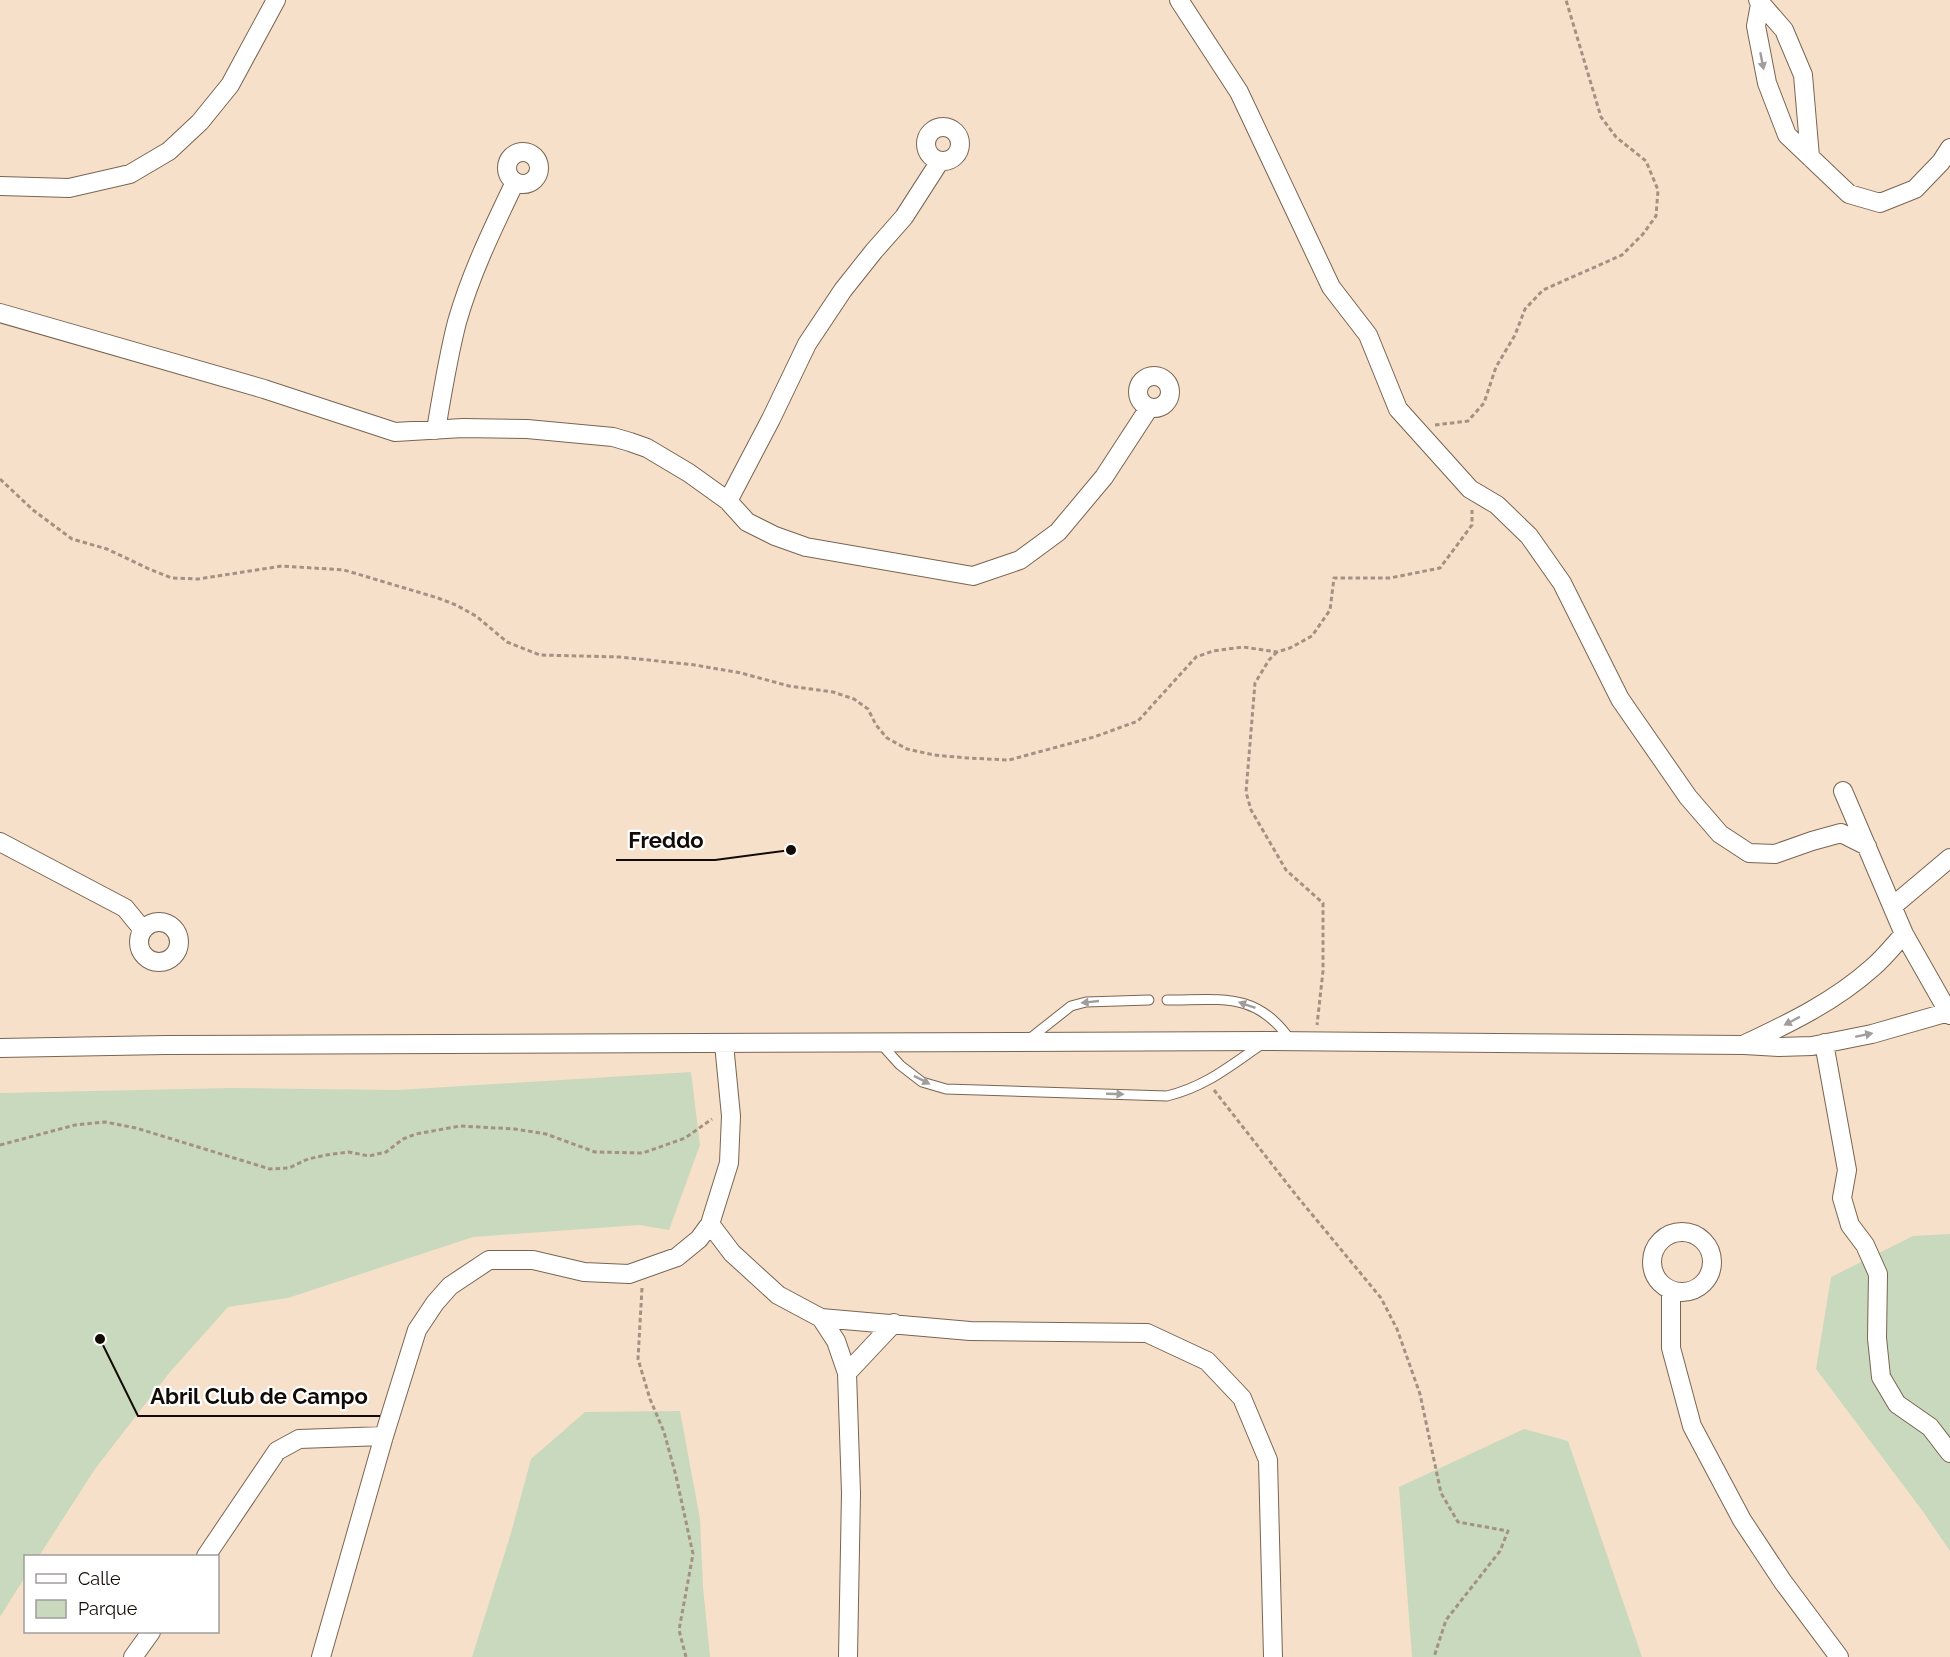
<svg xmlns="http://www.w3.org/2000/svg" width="1950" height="1657" viewBox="0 0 1950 1657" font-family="Raleway,sans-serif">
  <rect width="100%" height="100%" fill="#f7e0ca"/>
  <path fill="#c9d9bd" d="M691,1072L700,1145L669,1230L639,1225L473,1237L288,1298L228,1307L170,1372L95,1469L39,1556H26L25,1577L0,1617V1093L231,1088L397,1090Z
    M1950,1234V1551L1924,1513L1816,1369L1831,1277L1913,1236Z
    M680,1411L700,1519L703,1587L710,1657H472L511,1533L531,1459L585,1412Z
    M1524,1429L1568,1441L1642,1657H1412L1399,1487Z"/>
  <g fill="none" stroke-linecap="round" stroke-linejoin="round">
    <g stroke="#796551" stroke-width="11">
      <path id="lane" d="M1167,1000C1221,1000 1257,991 1291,1041
        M1028,1040L1071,1006L1086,1002L1149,1000
        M881,1044L900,1065L922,1082L946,1089L1167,1096C1205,1087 1230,1066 1262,1044"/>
    </g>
    <g stroke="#796551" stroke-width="20">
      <path id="street" d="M1179,0L1239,92L1331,287L1368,335L1398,409L1470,489L1497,505L1529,536L1562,583L1620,699L1688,797L1720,834L1749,853L1775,854L1812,841L1841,833L1867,846
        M1758,0L1784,30L1803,75L1810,157
        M1760,4L1756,26L1767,83L1787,135L1849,194L1880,203L1915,189L1941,162L1950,148
        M926 144a17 17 0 1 1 34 0a17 17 0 1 1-34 0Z
        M507 168a16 16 0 1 1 32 0a16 16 0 1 1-32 0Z
        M0,186L69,188L130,174L169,151L200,122L230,85L276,0
        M0,313L264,389L395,432L463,428L527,429L613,437L630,442L647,448L689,473L728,501L747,522L775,536L806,547L973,576L1020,560L1058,532L1104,477L1149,408
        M1138 392a16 16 0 1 1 32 0a16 16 0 1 1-32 0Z
        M436,430C442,394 448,357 457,322C471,273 493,228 515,182
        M728,501L771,419L807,344L843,290L874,251L904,217L940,161
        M1843,791L1904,934L1950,1015
        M0,842L125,908L143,930
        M1893,906L1950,858
        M139 942a20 20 0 1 1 40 0a20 20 0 1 1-40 0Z
        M1824,1043L1847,1170L1842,1198L1850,1225L1865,1245L1878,1274L1877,1338L1881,1377L1897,1404L1930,1427L1950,1453
        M1745,1044C1790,1023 1835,1001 1872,968C1884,958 1894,945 1904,934
        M0,1048L166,1045L1267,1041L1744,1045L1779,1047L1812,1046L1872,1034L1949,1012
        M710,1224L732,1253L778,1295L821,1318L970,1331L1147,1333L1207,1361L1242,1398L1268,1460L1273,1657
        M1652 1262a30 30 0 1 1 60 0a30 30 0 1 1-60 0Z
        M1671,1290V1348L1692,1426L1742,1520L1783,1582L1839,1657
        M821,1318L836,1341L847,1373L851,1493L848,1657
        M847,1373L894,1323
        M206,1556L277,1451L299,1439L384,1436
        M133,1657L151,1632
        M321,1657L384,1436L417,1330L435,1303L450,1286L489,1260H533L584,1272L629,1274L677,1257L699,1239L710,1224L729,1163L731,1116L724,1044"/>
    </g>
    <path stroke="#a39282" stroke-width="3" stroke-dasharray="4.5 3" stroke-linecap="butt" d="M1435,425L1468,421L1484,403L1496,367L1515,335L1525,309L1543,290L1622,255L1643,234L1656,216L1658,190L1646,161L1616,137L1601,117L1566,0
      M0,479L33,510L72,539L107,549L149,569L172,578L198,579L282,566L344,570L438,598L456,605L476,616L507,642L540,655L620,657L695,665L741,673L789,686L833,692L854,699L868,709L876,725L887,738L907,749L934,755L967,758L1009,760L1094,737L1138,721L1196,657L1213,651L1243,647L1277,652L1290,648L1312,636L1330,610L1334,578H1390L1440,568L1472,525V510
      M1277,652L1269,660L1255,683L1246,792L1251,810L1286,870L1323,903V971L1317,1025
      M1214,1090L1296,1195L1381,1298L1397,1329L1420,1394L1441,1493L1458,1522L1508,1531L1500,1551L1446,1620L1434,1657
      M0,1145L75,1125L105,1122L136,1128L270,1169L289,1168L308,1159L326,1155L349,1152L369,1156L386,1152L403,1139L416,1134L460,1126L515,1129L546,1134L595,1152L643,1153L685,1138L712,1119
      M642,1288L638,1359L650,1399L664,1432L676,1476L693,1554L679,1630L686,1657"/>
    <use href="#lane" stroke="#fff" stroke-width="9"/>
    <use href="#street" stroke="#fff" stroke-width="18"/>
  </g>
  <defs><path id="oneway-solid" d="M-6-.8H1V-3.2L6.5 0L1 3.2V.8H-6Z" transform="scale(1.5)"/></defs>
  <g fill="#a09d9b">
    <use href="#oneway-solid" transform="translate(1762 61) rotate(79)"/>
    <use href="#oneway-solid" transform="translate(1090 1002) rotate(174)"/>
    <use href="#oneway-solid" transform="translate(1247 1005) rotate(-161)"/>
    <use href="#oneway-solid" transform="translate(1792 1021) rotate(152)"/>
    <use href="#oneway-solid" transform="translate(1864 1035) rotate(-12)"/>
    <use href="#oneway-solid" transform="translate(922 1080) rotate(27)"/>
    <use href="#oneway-solid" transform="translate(1115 1094) rotate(2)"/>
  </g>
  <path fill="none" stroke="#120b05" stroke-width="2" d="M791 850L715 860H616M100 1339L138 1416H380"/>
  <g fill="#120b05" stroke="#fff" stroke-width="2">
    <circle cx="791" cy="850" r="6"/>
    <circle cx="100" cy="1339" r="6"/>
  </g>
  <g font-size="22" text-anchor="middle" font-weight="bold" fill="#120b05" stroke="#fff" stroke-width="4.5" stroke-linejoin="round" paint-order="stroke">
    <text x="666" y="848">Freddo</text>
    <text x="259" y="1404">Abril Club de Campo</text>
  </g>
  <rect x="24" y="1555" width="195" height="78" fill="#ffffff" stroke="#a09d9b" stroke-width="1.5"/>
  <rect x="36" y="1574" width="30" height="9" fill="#ffffff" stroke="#a09d9b" stroke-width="1.5"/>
  <text x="78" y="1585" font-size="18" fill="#120b05">Calle</text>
  <rect x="36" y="1600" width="30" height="18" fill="#c9d9bd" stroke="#a09d9b" stroke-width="1.5"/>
  <text x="78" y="1615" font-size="18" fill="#120b05">Parque</text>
</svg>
